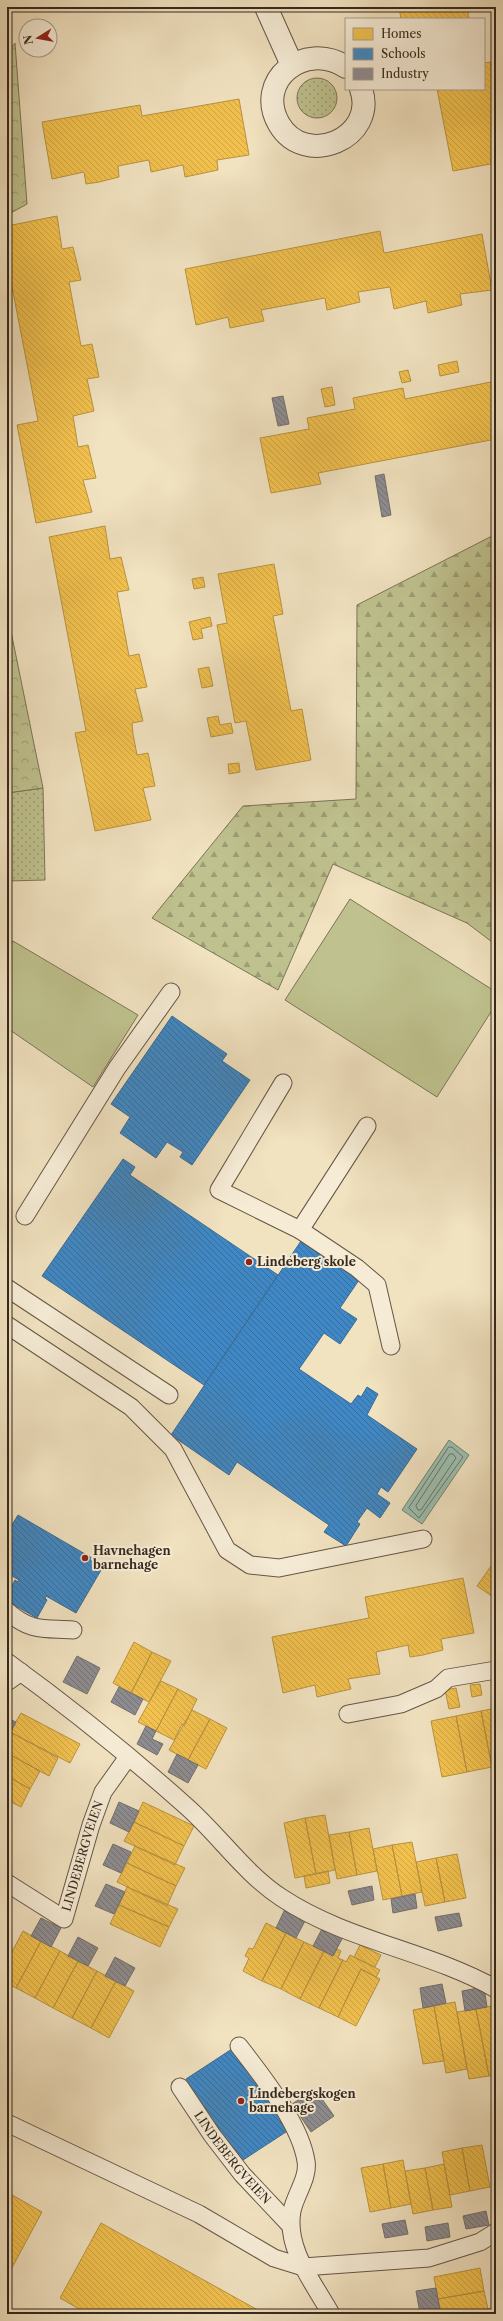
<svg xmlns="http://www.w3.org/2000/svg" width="503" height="2321" viewBox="0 0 503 2321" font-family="'Libre Caslon Text',serif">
  <defs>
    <pattern id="grass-dots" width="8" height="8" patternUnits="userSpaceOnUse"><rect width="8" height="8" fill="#bfc28f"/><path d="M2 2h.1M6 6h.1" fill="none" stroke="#9c9e74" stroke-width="1.8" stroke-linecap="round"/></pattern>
    <pattern id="forest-firs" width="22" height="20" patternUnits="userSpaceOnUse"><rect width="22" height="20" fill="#bfc28f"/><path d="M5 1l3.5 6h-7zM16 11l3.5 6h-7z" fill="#9c9e74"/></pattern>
    <pattern id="park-crowns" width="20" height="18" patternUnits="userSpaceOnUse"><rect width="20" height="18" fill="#bfc28f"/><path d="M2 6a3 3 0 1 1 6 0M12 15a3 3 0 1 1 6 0" fill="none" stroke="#9c9e74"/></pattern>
    <pattern id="homes-back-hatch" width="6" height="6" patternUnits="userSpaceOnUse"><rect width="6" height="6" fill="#f2c14e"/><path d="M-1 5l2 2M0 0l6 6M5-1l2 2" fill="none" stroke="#d0a644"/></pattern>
    <pattern id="schools-back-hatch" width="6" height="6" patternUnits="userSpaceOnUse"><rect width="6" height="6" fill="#3f88c5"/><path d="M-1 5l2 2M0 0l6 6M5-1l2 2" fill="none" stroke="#366f9f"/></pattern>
    <pattern id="industry-back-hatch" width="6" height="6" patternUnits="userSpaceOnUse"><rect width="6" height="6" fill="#8d8d92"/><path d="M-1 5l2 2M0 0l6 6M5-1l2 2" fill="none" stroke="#747376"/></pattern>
  </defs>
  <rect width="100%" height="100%" fill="#f1e2c0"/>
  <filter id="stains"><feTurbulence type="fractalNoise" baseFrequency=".005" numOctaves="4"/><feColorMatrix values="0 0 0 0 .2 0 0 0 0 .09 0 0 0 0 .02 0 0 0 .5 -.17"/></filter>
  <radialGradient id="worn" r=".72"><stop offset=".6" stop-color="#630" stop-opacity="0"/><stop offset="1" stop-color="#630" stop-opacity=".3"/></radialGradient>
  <path fill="url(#grass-dots)" stroke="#7a7556" d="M297 98a20 20 0 1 1 40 0a20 20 0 1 1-40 0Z
    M43,788L45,880L7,881V793Z"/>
  <path fill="url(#forest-firs)" stroke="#7a7556" d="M496,534V945L467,923L333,864L278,990L152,918L243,806L356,799L357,605Z"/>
  <path fill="url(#park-crowns)" stroke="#7a7556" d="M15,43L27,204L7,215V54Z
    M7,612L43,788L7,793Z"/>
  <path fill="#bfc28f" stroke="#7a7556" d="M350,899L496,992V1004L437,1097L285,1000Z
    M13,941L138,1015L93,1087L7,1028V951Z"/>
  <path fill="#9bbeaf" stroke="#728274" d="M449,1440L469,1455L422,1524L402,1510Z"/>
  <path fill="url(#homes-back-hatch)" stroke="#b9933f" d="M399,7H467L469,19H401Z
    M490,62L496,95V163L453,171L437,89H484V63Z
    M239,99L249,155L217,160L218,170L185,177L183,165L151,172L149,160L118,166L119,177L99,182L86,184L84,172L52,179L42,122L140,105L142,116Z
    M57,216L62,249L73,247L81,280L69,282L81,346L92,344L99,377L87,379L94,411L73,416L78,447L88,445L96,478L83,480L92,512L36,523L17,425L38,421L7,261V226Z
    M380,231L384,253L482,234L492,290L460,294L462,305L428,313L426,301L394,309L390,287L358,292L360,302L327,310L325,298L261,310L264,321L230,328L228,317L196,325L185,269Z
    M457,361L459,372L440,376L438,365Z
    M408,370L411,381L402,383L399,372Z
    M496,381V439L318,473L321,484L271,493L260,438L309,429L307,418L355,409L353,398L403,388L405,399Z
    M332,387L335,405L325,407L321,389Z
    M105,526L110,559L121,557L129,590L117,592L129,656L139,654L147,687L135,689L143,721L132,723L133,734L137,755L148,753L155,786L143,788L151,820L95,831L75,733L86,731L49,537Z
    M274,564L283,614L273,616L291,711L302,709L311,760L256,770L246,721L235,723L217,625L227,623L218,574Z
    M203,577L205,587L194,589L192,579Z
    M210,617L212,626L201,629L203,638L193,640L189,622Z
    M209,667L213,686L202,688L198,669Z
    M218,716L220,725L231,723L233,733L211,737L207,718Z
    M239,763L240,772L229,774L228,764Z
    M496,1559V1599L477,1586Z
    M463,1578L474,1633L441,1639L443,1650L423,1655L410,1657L408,1645L376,1652L380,1674L348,1679L351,1689L317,1697L315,1685L283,1693L272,1637L369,1618L365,1597Z
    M134,1642L152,1652L131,1693L113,1683Z
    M152,1652L171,1661L149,1702L131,1693Z
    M161,1681L178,1689L156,1731L138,1722Z
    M480,1684L482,1695L472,1697L470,1685Z
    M456,1688L460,1707L449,1709L445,1690Z
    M178,1689L197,1699L184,1726L182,1724L174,1740L156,1731Z
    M496,1708V1766L492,1767L481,1711Z
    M192,1710L210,1719L188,1760L169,1750Z
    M481,1711L492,1767L467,1772L456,1716Z
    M21,1713L80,1744L70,1763L10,1732Z
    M456,1716L467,1772L442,1777L431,1721Z
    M210,1719L227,1728L206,1769L188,1760Z
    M10,1732L58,1758L49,1776L7,1753V1739Z
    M7,1753L40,1771L30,1789L7,1776Z
    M7,1776L30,1789L21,1807L7,1800Z
    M143,1802L194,1826L184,1846L134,1822Z
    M325,1815L335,1870L316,1874L305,1818Z
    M305,1818L316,1874L295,1878L284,1823Z
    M134,1822L184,1846L175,1865L124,1841Z
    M369,1828L377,1871L357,1875L349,1832Z
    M349,1832L357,1875L337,1879L329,1835Z
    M412,1842L422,1892L402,1896L392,1845Z
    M392,1845L402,1896L383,1900L373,1849Z
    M135,1846L185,1868L176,1886L127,1863Z
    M457,1854L466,1898L445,1902L436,1858Z
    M436,1858L445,1902L425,1906L416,1862Z
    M127,1863L176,1886L167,1906L117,1882Z
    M328,1871L330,1883L306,1888L304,1876Z
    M127,1887L178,1909L169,1927L119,1905Z
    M119,1905L169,1927L160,1947L110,1924Z
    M266,1923L286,1933L262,1981L243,1971L249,1958L245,1956L249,1948L253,1949Z
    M23,1931L41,1941L16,1988L7,1983V1961Z
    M286,1933L304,1942L281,1989L262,1981Z
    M41,1941L60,1951L35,1998L16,1988Z
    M304,1942L324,1951L300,1999L281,1989Z
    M360,1945L381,1955L375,1967L354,1957Z
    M337,1949L341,1951L338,1958L343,1960L319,2008L300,1999L324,1951L333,1956Z
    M60,1951L78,1961L53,2008L35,1998Z
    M350,1955L380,1970L376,1977L361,1969L338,2017L319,2008L343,1960L346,1962Z
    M78,1961L97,1971L72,2018L53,2008Z
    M361,1969L380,1979L356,2026L338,2017Z
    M97,1971L116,1981L91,2028L72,2018Z
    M116,1981L134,1991L109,2038L91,2028Z
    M455,2002L467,2069L446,2073L434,2006Z
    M496,2005V2074L489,2076L476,2009Z
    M434,2006L444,2061L423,2064L413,2010Z
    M476,2009L489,2076L469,2079L457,2012Z
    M482,2145L490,2187L470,2191L462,2148Z
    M462,2148L470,2191L450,2195L442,2152Z
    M403,2160L411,2204L391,2208L383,2164Z
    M383,2164L391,2208L370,2212L361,2168Z
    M444,2164L452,2207L433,2210L425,2168Z
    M425,2168L433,2210L413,2214L405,2171Z
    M7,2192L42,2212L7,2277Z
    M101,2223L265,2314H88L60,2298Z
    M480,2268L484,2291L438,2299L434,2277Z
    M484,2291L488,2309L462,2314H441L438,2299Z
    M496,2307V2314H462L488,2309Z"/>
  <path fill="url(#schools-back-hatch)" stroke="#3c6b92" d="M172,1016L227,1054L222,1061L250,1080L192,1165L180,1157L183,1152L167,1142L156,1158L120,1133L130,1117L111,1104Z
    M123,1159L135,1167L130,1175L278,1275L204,1385L42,1276Z
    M301,1241L359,1280L340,1308L357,1319L340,1344L324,1333L299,1369L351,1404L358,1395L361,1397L367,1387L378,1394L367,1415L417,1449L388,1492L381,1487L377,1494L390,1503L380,1518L367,1508L357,1522L360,1524L346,1546L324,1532L329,1525L237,1462L229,1475L171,1435Z
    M18,1515L104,1565L76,1613L46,1596L45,1598L47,1600L37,1618L7,1601V1595L15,1580L18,1582L19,1580L7,1573V1533Z
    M235,2047L289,2130L240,2162L186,2079Z"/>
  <path fill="url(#industry-back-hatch)" stroke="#736f6f" d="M283,396L289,424L278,426L272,398Z
    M384,474L391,515L382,517L375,476Z
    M77,1656L100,1668L87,1694L63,1682Z
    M119,1687L143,1699L135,1715L111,1702Z
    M7,1718L16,1722L7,1739Z
    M146,1726L156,1731L152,1739L163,1744L157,1755L137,1744Z
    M177,1754L198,1765L188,1783L168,1772Z
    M119,1802L139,1811L129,1832L110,1823Z
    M113,1844L131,1852L121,1873L103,1865Z
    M106,1884L125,1892L114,1914L95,1906Z
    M372,1886L374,1900L352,1905L348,1891Z
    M415,1894L417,1908L393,1913L391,1899Z
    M285,1909L306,1919L296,1938L276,1928Z
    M459,1913L462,1926L438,1931L435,1917Z
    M41,1918L61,1928L51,1947L31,1936Z
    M323,1927L343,1937L333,1956L313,1946Z
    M78,1937L98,1948L88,1966L68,1956Z
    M115,1957L135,1968L125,1986L105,1976Z
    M442,1984L446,2003L423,2008L420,1988Z
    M484,1987L487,2007L465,2011L462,1991Z
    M315,2089L334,2116L311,2132L292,2104Z
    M486,2211L489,2225L466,2229L463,2216Z
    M405,2220L408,2234L385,2238L382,2224Z
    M448,2223L450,2237L427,2241L425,2227Z
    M436,2288L440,2310L420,2313L416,2291Z"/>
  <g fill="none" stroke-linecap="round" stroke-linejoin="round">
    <path stroke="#687366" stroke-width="1" d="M449,1447H452L463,1457L419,1518L409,1508Z
      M450,1454H453L456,1458L421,1510H418L416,1506Z"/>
    <g stroke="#645645" stroke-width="19">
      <g id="service">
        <path d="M283,1083L219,1190L300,1230"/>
        <path d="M367,1126L300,1230L357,1268L377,1285L391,1346"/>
        <path d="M25,1216L117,1068L171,992"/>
        <path d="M7,1288L169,1395"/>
        <path d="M7,1325L131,1407L173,1449L227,1550L250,1565L279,1568L423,1539"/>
        <path d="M7,1611C30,1632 44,1628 73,1630"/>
        <path d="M7,1662C69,1707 129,1755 186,1806C219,1835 245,1874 282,1898C347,1941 429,1951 496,1989"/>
        <path d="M7,1682L21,1672"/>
        <path d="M348,1714L401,1704L436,1689L448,1678L496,1670"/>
        <path id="s1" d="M7,1883L64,1919L91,1825L103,1792L128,1757"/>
        <path d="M239,2046C262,2076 300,2123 306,2161C309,2178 295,2195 292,2211C285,2249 314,2283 331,2314"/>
        <path id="s2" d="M180,2087L212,2135L242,2174L290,2225"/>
        <path d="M7,2123L199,2214L274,2258L303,2267L429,2258L480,2242L496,2232"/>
      </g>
    </g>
    <g stroke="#645645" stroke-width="24">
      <path id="tertiary" d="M266,7L292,65
        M346,67C304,40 254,81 279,124C305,169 378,138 361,89"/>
    </g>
    <use href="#service" stroke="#f6ecd6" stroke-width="17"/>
    <use href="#tertiary" stroke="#f6ecd6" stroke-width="22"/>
  </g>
  <g fill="#8f2418" stroke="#f6ecd6" stroke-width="1.5">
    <circle cx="249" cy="1262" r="4"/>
    <circle cx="85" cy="1558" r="4"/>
    <circle cx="241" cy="2101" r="4"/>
  </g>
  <g text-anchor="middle" stroke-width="4" stroke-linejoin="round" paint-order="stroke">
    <g font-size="12" font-weight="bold" fill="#35281c" stroke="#f6ecd6" text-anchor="start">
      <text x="257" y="1266">Lindeberg skole</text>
      <text x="93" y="1555">Havnehagen<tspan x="93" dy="14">barnehage</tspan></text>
      <text x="249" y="2098">Lindebergskogen<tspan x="249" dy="14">barnehage</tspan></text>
    </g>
    <g font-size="12" fill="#35281c" stroke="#f6ecd6">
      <text dy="4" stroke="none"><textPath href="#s1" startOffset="133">LINDEBERGVEIEN</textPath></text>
      <text dy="4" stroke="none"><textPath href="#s2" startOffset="88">LINDEBERGVEIEN</textPath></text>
    </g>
  </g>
  <rect width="503" height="2321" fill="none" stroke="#f1e2c0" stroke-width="24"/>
  <rect x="8" y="8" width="487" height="2305" fill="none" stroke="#35281c" stroke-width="2"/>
  <rect x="12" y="12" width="479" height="2297" fill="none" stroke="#35281c"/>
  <rect x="345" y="18" width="140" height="72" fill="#f6ecd6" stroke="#a99e8c"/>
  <rect x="353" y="28" width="20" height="12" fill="#f2c14e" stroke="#a99e8c"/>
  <text x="381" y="38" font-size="12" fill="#35281c">Homes</text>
  <rect x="353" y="48" width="20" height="12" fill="#3f88c5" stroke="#a99e8c"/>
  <text x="381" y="58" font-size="12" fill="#35281c">Schools</text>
  <rect x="353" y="68" width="20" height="12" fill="#8d8d92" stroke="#a99e8c"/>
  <text x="381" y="78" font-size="12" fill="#35281c">Industry</text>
  <g transform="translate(38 38) rotate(259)"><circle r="19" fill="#f6ecd6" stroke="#a99e8c"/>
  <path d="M0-3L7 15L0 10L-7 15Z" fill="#8f2418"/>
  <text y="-6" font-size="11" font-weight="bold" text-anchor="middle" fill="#35281c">N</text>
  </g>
  <rect width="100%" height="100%" filter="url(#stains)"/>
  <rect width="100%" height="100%" fill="url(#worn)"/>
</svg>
